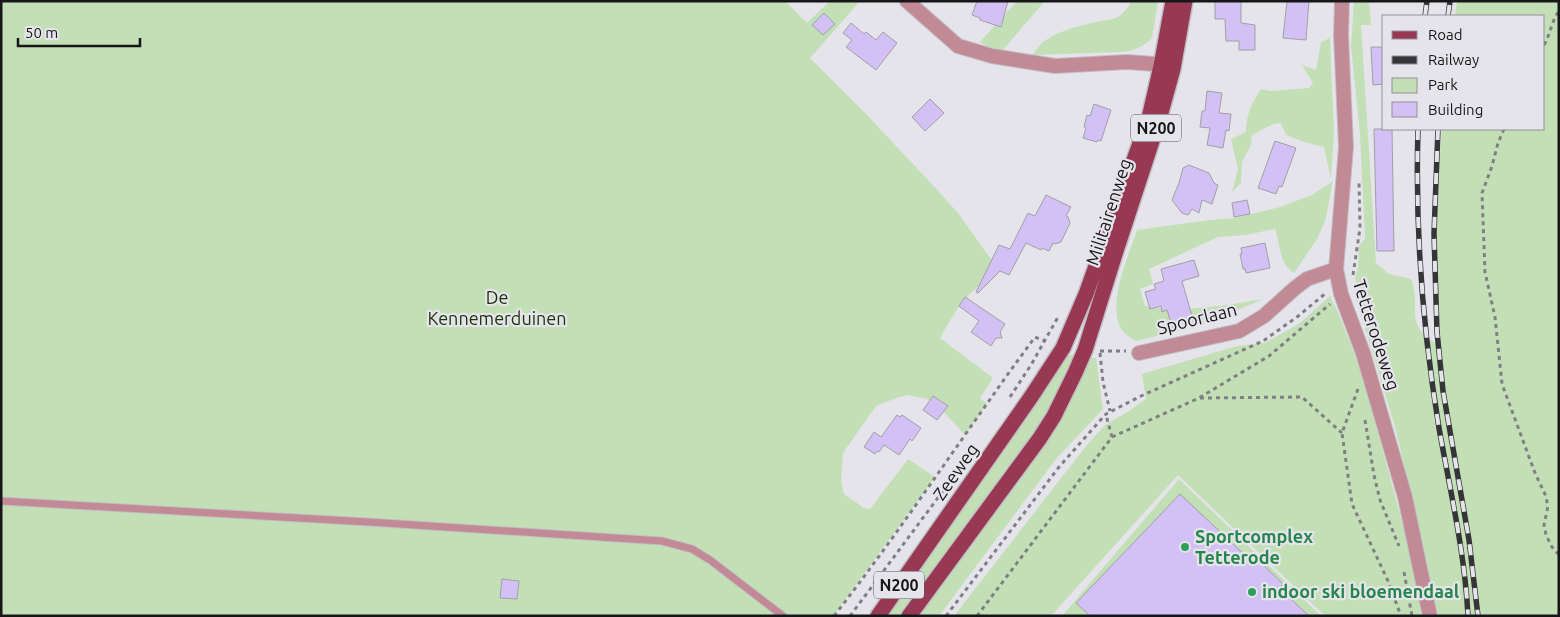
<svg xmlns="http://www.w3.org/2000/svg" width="1560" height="617" viewBox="0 0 1560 617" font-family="Ubuntu,sans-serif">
  <rect width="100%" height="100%" fill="#e6e4eb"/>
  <path fill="#c3dfb6" d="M1,1H785L807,23L830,1H860L810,58L867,115L928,180L958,213L993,262L990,277C963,297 956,310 940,338L993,378L980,398L987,404L965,435L942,410L927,399L908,395L899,397L876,406L843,453L841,481L844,494L864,508L870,509L908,459L935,477L833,616H1Z
    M1017,1H1045L1002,51L994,50L980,42Z
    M1131,1H1158L1152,38C1143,47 1134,51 1121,52L1033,55C1044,32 1077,27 1100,21C1105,20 1111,20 1116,18C1122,15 1129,7 1131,1Z
    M1354,1H1369L1371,25H1361L1376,263L1389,274L1411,279C1423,310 1401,322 1438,345L1436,262L1439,165L1442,129H1544V16H1455L1457,1H1559V616H1438L1425,553L1394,423L1355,296L1358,291L1355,279L1358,267L1359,246L1365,239L1360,134L1351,46Z
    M1330,38L1334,132L1331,179L1324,147L1304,142L1286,135L1281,123L1273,124L1252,135L1251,145L1242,162L1241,183L1232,192L1238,169L1231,139L1246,132C1246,115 1252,102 1261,89L1271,91L1309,88L1313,83L1302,65L1316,70L1321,42Z
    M1333,181L1325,221L1317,239L1294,273C1279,264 1280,243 1275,229L1246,235L1218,237L1149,269L1153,284L1140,289L1145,306L1177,310L1228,305L1263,299L1212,321L1186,329L1136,341C1131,338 1124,334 1121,329C1107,302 1128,258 1137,230L1210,220L1235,218L1280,207L1312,195Z
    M1330,296L1340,317L1361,370L1408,544L1422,616H1325L1178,475L1051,616H954L1086,446L1105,425L1129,411L1146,399L1142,374L1237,346L1265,343L1300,323Z
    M1065,355H1075L1053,406L1033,437L900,616H885Z
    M1086,357L1096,358L1103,409L1056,459L939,616H916L1053,434C1067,409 1077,384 1086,357Z
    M1179,479L1321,616H1062Z"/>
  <path fill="#d3c1f5" stroke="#a19fa6" d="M977,1H1008L1001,27L980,20V18L972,15Z
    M1215,1H1241V23L1255,25V50H1239V41H1226L1225,19H1215Z
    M1287,1H1309L1306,40L1283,38Z
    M824,13L835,24L823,35L812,25Z
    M851,23L864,34L866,32L876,40L883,32L897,43L876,70L846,47L852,40L843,33Z
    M1371,47H1384V84L1373,85Z
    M1207,91L1222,93L1219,113L1231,114L1229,131L1226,130L1223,148L1207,145L1210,128L1200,127L1202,111H1205Z
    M930,99L944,113L925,131L912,117Z
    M1094,104L1111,110L1101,141L1098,140L1097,142L1083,138L1086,128L1084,127L1087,115L1090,116Z
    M1374,129H1392L1394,251H1377Z
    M1275,141L1296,148L1282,187L1279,186L1276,194L1258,188Z
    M1189,165L1209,173L1214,183L1218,185L1212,204L1202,200L1199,213L1192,209L1188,215L1182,213L1172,200L1179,183L1183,168Z
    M1046,195L1071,207L1066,216L1068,217L1070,223L1061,242L1055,244L1053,243L1049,251L1042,248L1041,250L1026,243L1009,275L1000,271L978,293L976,292L999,245L1010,249L1028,213L1035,216Z
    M1247,200L1250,214L1234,217L1232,203Z
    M1265,243L1270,268L1246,273L1245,269H1243L1240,254H1242L1241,248Z
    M1194,260L1199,276L1182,281L1194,323L1173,329L1167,310L1162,312L1161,306L1150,309L1145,292L1156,289L1154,284L1164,281L1161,269Z
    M965,297L1005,324L1000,332L1002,338H996L991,346L971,332L979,321L959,306Z
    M933,396L948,406L937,420L923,410Z
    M897,415L900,417L902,415L921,428L912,441L910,439L899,455L884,445L879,452L877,451L875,454L864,447L874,432L881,437Z
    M1180,494L1249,559L1253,555L1283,584L1279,588L1309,616H1090L1076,603Z
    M502,579L519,581L517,599L500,598Z"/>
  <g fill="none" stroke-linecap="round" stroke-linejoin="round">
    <g stroke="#c1bfc5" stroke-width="9">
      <path id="lane" d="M1,501L369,522L662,541L692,549L710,560L783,616"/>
    </g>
    <g stroke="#c1bfc5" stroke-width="16">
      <path id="street" d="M907,1L958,46L992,56L1055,66L1127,62L1155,64L1161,66
        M1342,1L1341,35L1346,147L1336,269L1341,294L1363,353L1405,497L1430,616
        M1139,353L1239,331L1264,316L1295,288L1307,279L1336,269"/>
    </g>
    <g stroke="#c1bfc5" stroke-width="18">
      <path id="primary" d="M878,616L1031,397L1063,348L1086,294L1149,118L1161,66L1173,1
        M909,616L1040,438L1054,416L1075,373L1085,350L1116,251L1159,120L1173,69L1185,1"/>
    </g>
    <path stroke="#807f84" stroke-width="3" stroke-dasharray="4 4" stroke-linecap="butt" d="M1544,45C1551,33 1551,22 1559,11
      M1504,129L1498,143L1492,166L1482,193L1485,272L1495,317L1502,384L1535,473L1545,494L1548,506L1544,525L1546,535L1552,547L1559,555
      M1353,275L1360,228L1359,181
      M1100,351H1126
      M1100,353L1103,382L1110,411
      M1358,389L1342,433L1352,504L1388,581L1401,616
      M1010,397L1031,365L1058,317
      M1200,398L1302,397L1342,433
      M1365,420L1374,475L1380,500L1399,546
      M1112,437L1199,398L1269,356L1330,304
      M1404,572L1412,616
      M834,616C905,525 967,429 1035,337L1045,341
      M850,616L972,452
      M946,616L1059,467L1106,414L1141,396L1263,341L1297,317L1326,293
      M977,616L1112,437L1106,415"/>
    <use href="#lane" stroke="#c18a95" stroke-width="7"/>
    <use href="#street" stroke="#c18a95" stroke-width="14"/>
    <use href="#primary" stroke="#983954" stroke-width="15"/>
    <g stroke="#353437" stroke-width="5.5">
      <path id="rail" d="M1425,16L1427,1
        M1448,16L1450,1
        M1418,129C1415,227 1423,331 1439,428C1450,490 1465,553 1468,616
        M1438,129L1434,234L1437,332L1443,391L1469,540L1478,616"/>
    </g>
    <use href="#rail" stroke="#e6e4eb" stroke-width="4" stroke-dasharray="11" stroke-linecap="butt"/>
  </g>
  <g fill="#2e9e5b" stroke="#e6e4eb" stroke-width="2">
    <circle cx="1185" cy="547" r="5"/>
    <circle cx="1252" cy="592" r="5"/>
  </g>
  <g text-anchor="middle" stroke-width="4.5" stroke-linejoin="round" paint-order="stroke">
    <g fill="#e6e4eb" stroke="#555458" stroke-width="1">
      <rect x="1131" y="114.5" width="50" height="27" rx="4"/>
      <rect x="874" y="571.5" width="50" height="27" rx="4"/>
    </g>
    <g font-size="16" font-weight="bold" fill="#171619">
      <text x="1156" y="134">N200</text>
      <text x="899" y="591">N200</text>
    </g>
    <g font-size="18" fill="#171619" stroke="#e6e4eb">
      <text transform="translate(1109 212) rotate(-72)" y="6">Militairenweg</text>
      <text transform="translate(1197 319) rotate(-14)" y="6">Spoorlaan</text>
      <text transform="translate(1376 335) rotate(72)" y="6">Tetterodeweg</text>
      <text transform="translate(956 472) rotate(-55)" y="6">Zeeweg</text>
    </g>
    <g font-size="18" fill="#1a340a" stroke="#e6e4eb">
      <text x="497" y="304">De<tspan x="497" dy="21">Kennemerduinen</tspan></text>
    </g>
    <g font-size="18" font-weight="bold" fill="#27864d" stroke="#e6e4eb" text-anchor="start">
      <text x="1195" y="543">Sportcomplex<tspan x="1195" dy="21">Tetterode</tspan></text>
      <text x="1262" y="598">indoor ski bloemendaal</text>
    </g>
  </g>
  <rect width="1560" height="617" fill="none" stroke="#171619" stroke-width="5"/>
  <rect x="1382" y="15" width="162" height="115" fill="#e6e4eb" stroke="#939297"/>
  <rect x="1392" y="31" width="25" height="8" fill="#983954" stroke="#939297"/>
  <text x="1428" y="40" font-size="15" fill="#171619">Road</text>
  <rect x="1392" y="56" width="25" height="8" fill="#353437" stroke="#939297"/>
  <text x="1428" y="65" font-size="15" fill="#171619">Railway</text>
  <rect x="1392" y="78" width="25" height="15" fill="#c3dfb6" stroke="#939297"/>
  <text x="1428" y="90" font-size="15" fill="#171619">Park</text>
  <rect x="1392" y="102" width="25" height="15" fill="#d3c1f5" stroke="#939297"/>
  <text x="1428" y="115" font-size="15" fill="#171619">Building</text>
  <path d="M18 38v8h122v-8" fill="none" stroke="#171619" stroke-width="2.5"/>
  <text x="25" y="38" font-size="15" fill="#171619" stroke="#e6e4eb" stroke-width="4" paint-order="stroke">50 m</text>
</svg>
